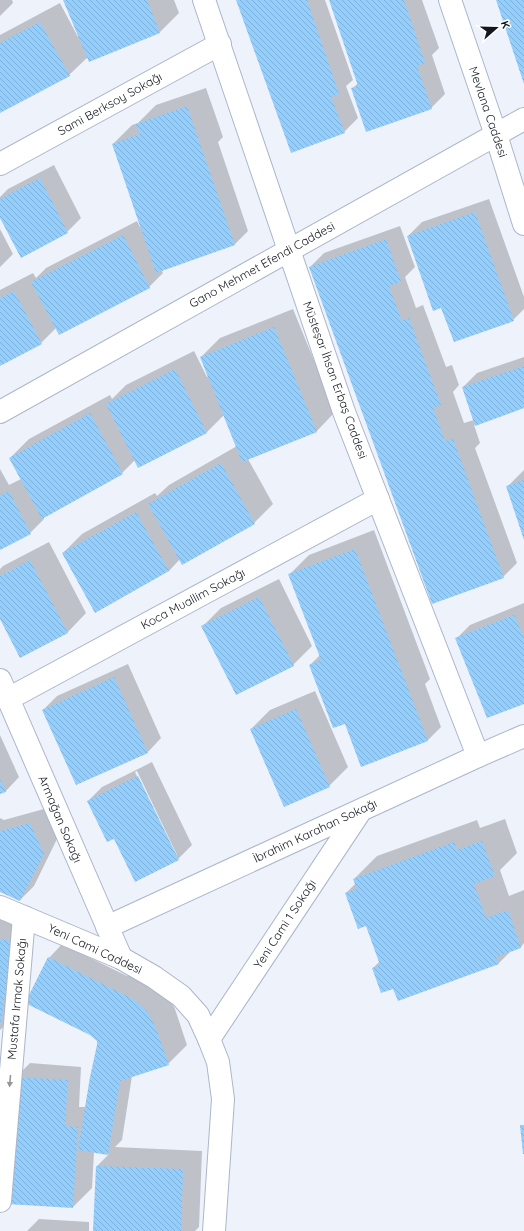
<svg xmlns="http://www.w3.org/2000/svg" width="524" height="1231" viewBox="0 0 524 1231" font-family="Quicksand,sans-serif">
  <defs>
    <pattern id="building-back-hatch" width="6" height="6" patternUnits="userSpaceOnUse"><rect width="6" height="6" fill="#94cefc"/><path d="M-1 5l2 2M0 0l6 6M5-1l2 2" fill="none" stroke="#7fb0d8"/></pattern>
  </defs>
  <rect width="100%" height="100%" fill="#eef2fb"/>
  <path fill="#0003" fill-rule="evenodd" d="M0,0H12L13,3L0,16Z
    M64,0H174L179,13L160,32L89,61L88,57L69,75L0,112V35L60,3L78,37H79Z
    M238,0H325L353,80L346,86L358,118L344,132Z
    M330,0H422L439,48L432,55L445,94L431,108L352,89L358,83Z
    M206,88L223,137L218,142L248,231L234,245L161,269L163,273L149,287L56,328L41,343L0,365V290L33,273L36,278L46,268L137,221L140,227H141L113,144L132,125L138,123L156,105Z
    M54,165L81,218L67,232L0,215V197L8,189Z
    M489,199L524,297V309L513,320L442,307L408,236L422,222Z
    M400,226L415,267L405,277L416,308L423,305L446,367L452,365L459,385L453,392L464,423L474,420L463,387L477,373L524,357V407L474,425L480,443L475,448L517,563L503,577L310,267L324,253Z
    M0,229L13,254L0,267Z
    M293,309L335,412L316,432L248,459L273,504L254,523L180,559L169,571L63,553L82,534L155,493L157,496L169,485L237,446L224,415L207,432L135,460L122,473L43,517L44,519L30,533L0,549V469L9,485L21,479L10,458L29,439L110,395L112,399L126,385L194,351L207,377L209,376L201,357L220,338Z
    M524,470V538L507,487Z
    M374,530L430,679L425,684L441,727L427,741L346,724L310,665L320,655L290,574L309,555Z
    M49,542L86,613L67,633L0,617V569L3,566Z
    M279,579L312,646L293,665L202,627L221,608Z
    M524,603V702L456,639L470,625Z
    M128,664L161,738L148,752L43,710L57,696Z
    M315,691L348,767L329,786L251,729L270,710Z
    M0,735L19,777L6,791L0,793Z
    M152,762L192,845L178,859L88,801L102,787ZM137,771L177,855H175L135,772Z
    M44,809L57,839L34,886L20,900L0,890V818L4,820Z
    M505,819L517,853L500,870L509,896L524,890V943L521,947L512,950L498,964L394,987L373,968L380,961L367,925L346,893L356,883L354,879L377,856L477,820L480,828Z
    M0,918L31,922L14,1017L0,1030Z
    M62,944L127,976L133,971L166,992L175,1009L187,1045L168,1064L132,1076L122,1140L115,1147L202,1151L199,1227L195,1231H94L97,1166L109,1154L94,1152L92,1188L73,1207L16,1077L30,1063L81,1067L79,1107H86L98,1041L49,958Z
    M39,1219L89,1222V1231H27Z"/>
  <path fill="url(#building-back-hatch)" d="M63,0H147L160,33L89,62Z
    M236,0H307L339,94L331,97L345,133L291,153Z
    M329,0H404L425,63L417,66L432,109L366,132L351,88L358,86Z
    M496,0H524V84Z
    M40,22L70,76L0,113V43Z
    M187,106L235,245L156,273L112,144L140,134L136,124Z
    M40,178L68,233L21,258L0,218V199Z
    M475,212L514,321L454,342L441,308L433,311L407,236Z
    M123,235L150,288L59,335L31,282Z
    M386,239L401,282L389,286L402,321L409,318L441,405L433,408L445,441L453,439L504,578L432,604L309,267Z
    M14,291L42,344L0,366V298Z
    M274,327L317,432L242,462L200,357Z
    M524,366V408L475,426L462,387Z
    M175,369L207,433L138,468L106,404Z
    M90,413L123,474L42,519L9,458Z
    M221,463L255,524L182,565L148,504Z
    M524,480V540L506,486Z
    M9,491L31,534L0,550V496Z
    M136,512L169,571L95,613L62,553Z
    M355,549L428,741L361,767L345,724L333,728L309,665L321,660L288,574Z
    M30,560L68,633L20,658L0,619V576Z
    M259,597L294,666L236,695L201,626Z
    M514,615L524,638V704L487,718L455,638Z
    M114,677L148,753L76,785L42,710Z
    M296,709L330,787L284,807L250,729Z
    M138,776L179,860L135,882L114,839L107,842L87,801Z
    M0,779L6,792L0,794Z
    M30,823L44,854L20,901L0,892V831Z
    M482,841L495,876L474,884L486,918L508,910L521,948L496,957L499,964L398,1001L393,989L381,993L372,968L380,965L366,926L358,929L345,893L357,889L353,879L454,842L457,850Z
    M0,939L12,941L1,1024H0Z
    M48,957L133,999L147,1011L156,1028L169,1065L120,1081L108,1155L78,1150L90,1077L97,1045V1041L90,1035L25,1003Z
    M15,1077L68,1080L65,1126L78,1127L73,1208L7,1204Z
    M520,1125H524V1154H523Z
    M96,1166L183,1169L181,1231H93Z"/>
  <g fill="none" stroke-linecap="round" stroke-linejoin="round">
    <g stroke="#abb6cb" stroke-width="24">
      <path id="minor" d="M0,164L220,44
        M0,680L121,958
        M8,699L378,499
        M107,927L478,756L524,736
        M209,1039L361,810
        M0,1201L24,917"/>
    </g>
    <g stroke="#abb6cb" stroke-width="24">
      <path id="tertiary" d="M204,0L344,412L478,756
        M450,0L496,135L524,224
        M0,412L524,119
        M0,907L121,958L154,977L181,996L198,1015L209,1039L218,1062L223,1099L214,1231"/>
    </g>
    <use href="#minor" stroke="#fff" stroke-width="22"/>
    <use href="#tertiary" stroke="#fff" stroke-width="22"/>
  </g>
  <defs><path id="oneway-solid" d="M-6-.8H1V-3.2L6.5 0L1 3.2V.8H-6Z"/></defs>
  <use fill="#949699" href="#oneway-solid" transform="translate(10 1081) rotate(95)"/>
  <g text-anchor="middle" stroke-width="3.5" stroke-linejoin="round" paint-order="stroke">
    <g font-size="12" fill="#12161d" stroke="#fff">
      <text transform="translate(110 104) rotate(-29)" y="4">Sami Berksoy Sokağı</text>
      <text transform="translate(488 112) rotate(71)" y="4">Mevlana Caddesi</text>
      <text transform="translate(262 265) rotate(-29)" y="4">Gano Mehmet Efendi Caddesi</text>
      <text transform="translate(335 380) rotate(70)" y="4">Müsteşar İhsan Erbaş Caddesi</text>
      <text transform="translate(193 599) rotate(-28)" y="4">Koca Muallim Sokağı</text>
      <text transform="translate(60 819) rotate(67)" y="4">Armağan Sokağı</text>
      <text transform="translate(315 831) rotate(-25)" y="4">İbrahim Karahan Sokağı</text>
      <text transform="translate(285 924) rotate(-57)" y="4">Yeni Cami 1 Sokağı</text>
      <text transform="translate(95 949) rotate(25)" y="4">Yeni Cami Caddesi</text>
      <text transform="translate(17 999) rotate(-85)" y="4">Mustafa Irmak Sokağı</text>
    </g>
  </g>
  <g transform="translate(496 28) rotate(70)" stroke="#ffffff" stroke-width="3" paint-order="stroke">
  <path d="M0-3L7 15L0 10L-7 15Z" fill="#12161d"/>
  <text y="-6" font-size="11" font-weight="bold" text-anchor="middle" fill="#12161d">K</text>
  </g>
</svg>
